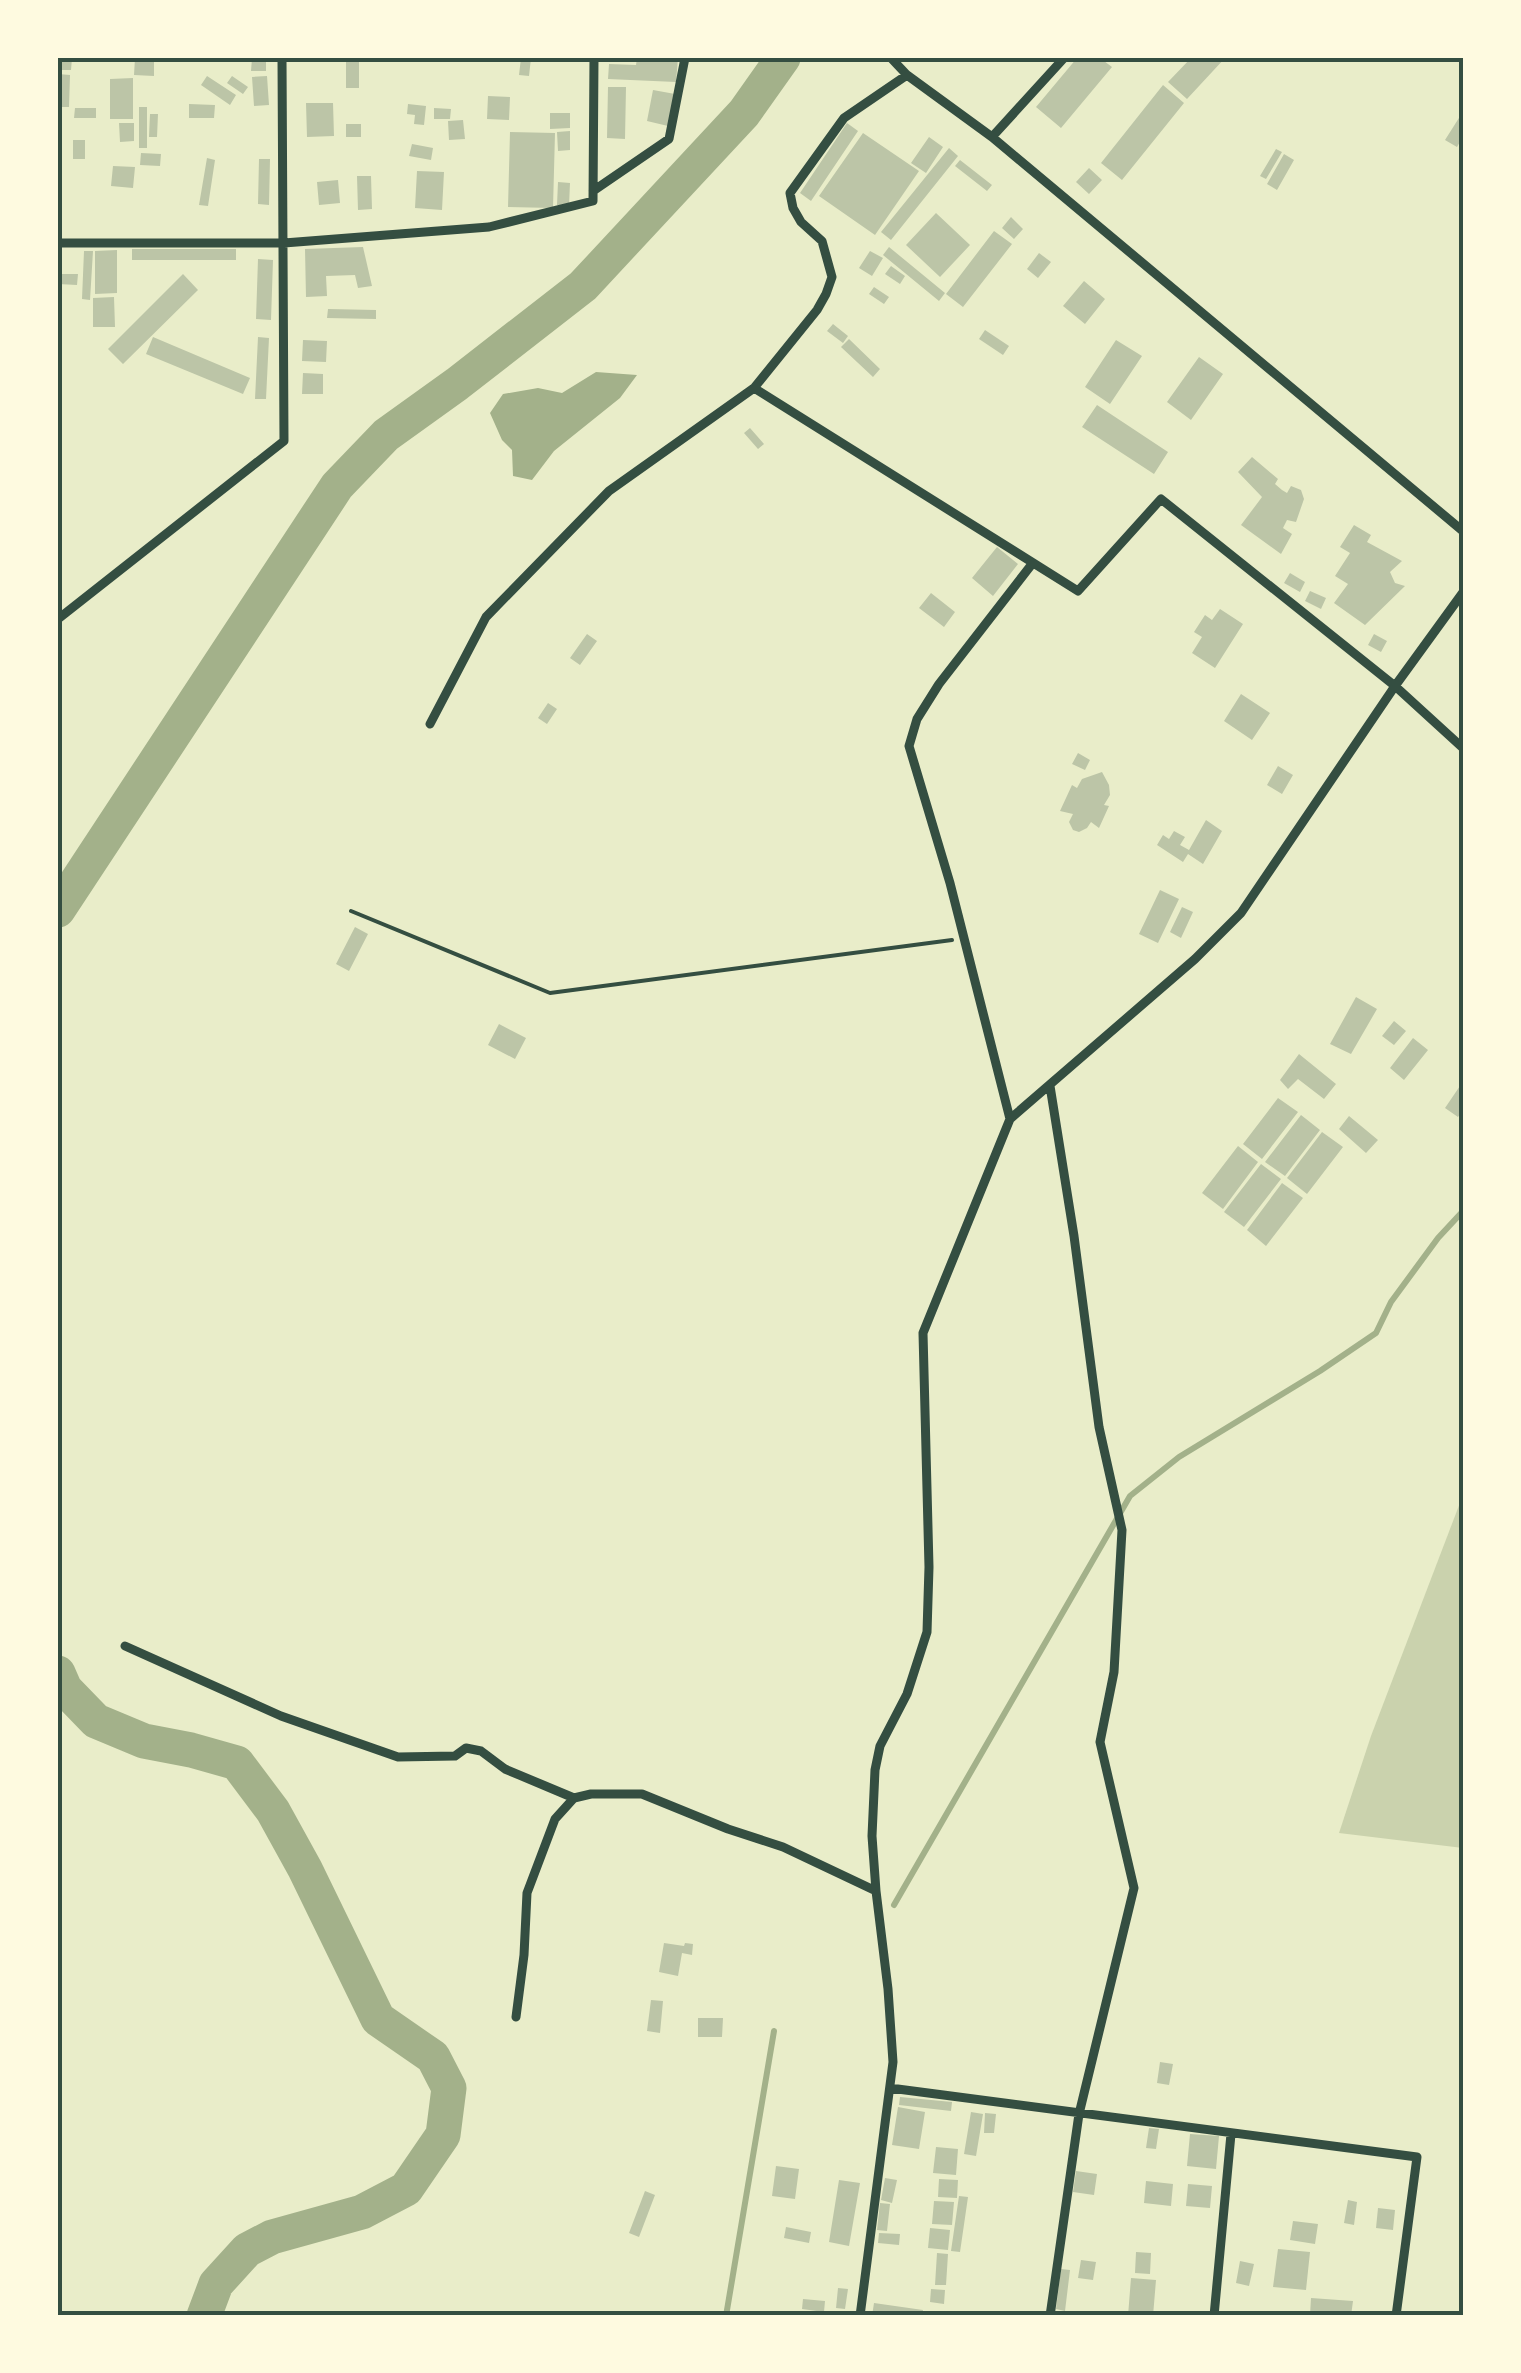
<svg xmlns="http://www.w3.org/2000/svg" width="1521" height="2373" viewBox="0 0 1521 2373" font-family="'Source Sans 3',sans-serif">
  <rect width="100%" height="100%" fill="#e9edc9"/>
  <path fill="#cad2ad" d="M1463,1495V1848L1339,1833L1371,1736Z"/>
  <path fill="#a3b18a" d="M596,372L637,375L620,398L554,451L532,480L513,476L512,450L502,440L490,413L503,394L538,388L562,393Z"/>
  <g fill="none" stroke-linecap="round" stroke-linejoin="round">
    <path stroke="#a3b18a" stroke-width="6" d="M894,1905L1130,1496L1179,1457L1320,1371L1376,1333L1391,1302L1438,1238L1464,1210
      M726,2316L774,2031"/>
    <path stroke="#a3b18a" stroke-width="35" d="M58,910L337,486L386,435L457,384L583,286L744,113L783,58
      M58,1673L65,1689L96,1721L144,1741L191,1750L237,1763L273,1811L305,1869L378,2019L433,2057L449,2088L443,2135L406,2189L362,2212L272,2237L247,2250L216,2284L204,2316"/>
  </g>
  <path fill="#bcc5a7" d="M58,58H72L71,70H58Z
    M135,58H154V76L134,75Z
    M252,58H266V71H251Z
    M346,58H359V88H346Z
    M521,58H531L529,76L519,75Z
    M637,58H678L676,82L608,79L609,64L636,65Z
    M1077,58H1100L1112,67L1061,128L1036,107Z
    M1191,58H1225L1187,99L1168,82Z
    M58,74L70,75L69,107H58Z
    M207,76L236,95L230,105L201,85Z
    M232,76L248,87L243,94L227,83Z
    M267,76L269,105L254,106L252,77Z
    M133,78V119H110V79Z
    M1163,85L1184,103L1122,180L1101,163Z
    M608,87H626L625,139L607,138Z
    M653,90L675,94L668,126L647,121Z
    M488,96L510,97L509,120L487,119Z
    M306,103H333L334,136L307,137Z
    M189,104L215,105L214,118H189Z
    M408,104L426,106L424,125L414,124L415,115L407,114Z
    M139,107H147V148H139Z
    M75,108H96V118H74Z
    M434,108L451,109L450,119H434Z
    M1464,110V135L1457,147L1445,140Z
    M550,113H570V128L550,129Z
    M150,114H158L157,137H149Z
    M463,120L465,139L449,140L448,121Z
    M119,123H134V141L120,142Z
    M847,123L858,131L811,201L800,193Z
    M346,124H361V137H346Z
    M570,131V150L558,151L557,132Z
    M510,132L555,133L553,208L508,207Z
    M863,133L919,171L875,235L819,196Z
    M929,137L943,147L926,173L911,163Z
    M73,140H85V159H73Z
    M412,144L433,148L431,160L409,156Z
    M949,148L958,156L891,240L881,232Z
    M1276,149L1282,152L1266,179L1260,176Z
    M141,153L161,154L160,166L140,165Z
    M1284,154L1294,160L1277,190L1267,184Z
    M207,158L215,160L208,206L199,205Z
    M259,159H270L269,205L258,204Z
    M960,160L992,185L987,191L955,166Z
    M113,166L135,167L133,188L111,186Z
    M1089,168L1102,180L1089,194L1076,182Z
    M417,171L444,172L442,210L415,208Z
    M357,176H371L372,209L358,210Z
    M338,180L340,203L319,205L317,182Z
    M558,182L570,183L569,206L557,205Z
    M936,213L970,245L940,277L906,245Z
    M1011,217L1023,229L1014,239L1002,228Z
    M994,231L1012,244L963,307L946,294Z
    M363,247L372,286L358,288L355,275L326,276L327,296L306,297L305,249Z
    M889,247L945,293L939,301L883,255Z
    M132,249H236V260H132Z
    M117,250V293L95,294V251Z
    M84,251H93L90,300L82,299Z
    M870,251L883,258L872,276L859,268Z
    M1039,253L1051,262L1038,278L1027,269Z
    M258,259L273,260L271,320L256,319Z
    M891,266L905,276L900,284L885,274Z
    M58,274H78L77,285L58,284Z
    M183,274L198,290L123,364L108,349Z
    M1084,281L1105,299L1085,324L1063,306Z
    M874,287L889,297L884,304L869,294Z
    M114,297L115,327H93V298Z
    M328,309L376,310V319L327,318Z
    M833,324L848,336L843,343L827,331Z
    M985,330L1009,346L1003,355L979,339Z
    M153,337L250,378L243,394L146,354Z
    M258,337L269,338L266,399H255Z
    M849,339L880,369L873,377L841,347Z
    M303,340L327,341L326,362L302,361Z
    M1116,340L1142,356L1110,404L1085,387Z
    M1199,357L1223,374L1191,420L1167,402Z
    M303,373L323,374V394H302Z
    M1097,405L1168,452L1154,474L1082,427Z
    M750,428L764,444L758,449L744,433Z
    M1252,457L1278,479L1275,484L1282,490L1287,493L1291,486L1301,490L1304,499L1296,522L1287,520L1283,528L1292,534L1281,554L1241,525L1262,497L1238,472Z
    M1354,525L1371,535L1367,542L1402,561L1390,572L1395,583L1405,586L1365,625L1334,603L1348,584L1335,576L1350,553L1340,547Z
    M997,547L1018,564L993,596L972,578Z
    M1290,573L1305,582L1300,592L1284,583Z
    M1310,591L1326,598L1321,609L1305,601Z
    M931,593L955,612L944,627L919,608Z
    M1220,609L1243,624L1215,668L1192,653L1202,637L1194,632L1205,615L1212,620Z
    M587,634L597,641L580,665L570,658Z
    M1374,634L1387,641L1381,652L1368,645Z
    M1241,694L1270,713L1252,740L1224,721Z
    M548,703L557,709L547,724L538,718Z
    M1078,753L1090,760L1085,770L1072,764Z
    M1278,766L1293,775L1282,794L1267,785Z
    M1102,772L1109,785L1110,795L1104,805L1109,806L1099,828L1091,822L1087,828L1079,832L1073,830L1069,822L1073,814L1060,811L1072,785L1077,788L1082,779Z
    M1206,820L1222,831L1203,864L1188,854L1183,862L1157,845L1163,835L1169,839L1174,831L1185,837L1180,845L1189,850Z
    M1160,890L1179,899L1158,943L1139,934Z
    M1182,907L1193,912L1181,938L1170,932Z
    M355,927L368,934L349,971L336,964Z
    M1356,997L1377,1009L1351,1054L1330,1044Z
    M1394,1021L1406,1031L1394,1045L1382,1036Z
    M499,1024L526,1038L515,1059L488,1045Z
    M1413,1038L1428,1050L1404,1080L1390,1068Z
    M1299,1054L1336,1084L1324,1099L1298,1079L1288,1089L1280,1080Z
    M1464,1080V1108L1458,1117L1445,1108Z
    M1278,1098L1298,1112L1262,1159L1243,1144Z
    M1301,1115L1320,1130L1285,1176L1265,1162Z
    M1349,1116L1378,1140L1366,1153L1339,1129Z
    M1322,1132L1343,1147L1307,1194L1287,1178Z
    M1238,1146L1258,1162L1223,1209L1202,1193Z
    M1261,1164L1281,1179L1244,1227L1224,1212Z
    M1282,1183L1303,1198L1266,1246L1247,1230Z
    M664,1943L684,1946L685,1943L693,1944L692,1955L682,1953L678,1976L659,1972Z
    M651,2000L663,2001L660,2033L647,2031Z
    M698,2018H723L722,2037H698Z
    M1160,2062L1173,2064L1169,2085L1157,2083Z
    M900,2097L952,2102L951,2111L899,2105Z
    M898,2107L925,2112L919,2149L892,2145Z
    M971,2112L983,2114L976,2156L964,2154Z
    M985,2113L996,2114L994,2133H984Z
    M1149,2128L1159,2129L1156,2149L1146,2148Z
    M1190,2134L1219,2136L1216,2169L1187,2166Z
    M936,2147L958,2149L956,2175L933,2173Z
    M776,2166L799,2169L795,2199L772,2196Z
    M1076,2171L1097,2174L1094,2195L1073,2192Z
    M885,2178L897,2180L892,2203L881,2200Z
    M939,2179L958,2180L957,2198L938,2197Z
    M839,2180L860,2183L849,2246L829,2242Z
    M1146,2181L1173,2184L1171,2206L1144,2203Z
    M1188,2184L1212,2186L1210,2208L1186,2206Z
    M645,2191L655,2195L639,2237L629,2233Z
    M959,2196L968,2197L960,2252L951,2251Z
    M1348,2200L1357,2202L1354,2225L1344,2223Z
    M934,2201L954,2202L952,2225L932,2224Z
    M880,2203L890,2204L887,2231L877,2230Z
    M1378,2208L1395,2210L1393,2230L1376,2228Z
    M1293,2221L1318,2224L1315,2244L1290,2240Z
    M786,2227L811,2232L809,2243L784,2238Z
    M930,2228L950,2230L948,2250L928,2248Z
    M879,2233L900,2234L899,2245L878,2243Z
    M1278,2249L1310,2252L1306,2290L1273,2287Z
    M1136,2252L1151,2253L1150,2274L1135,2273Z
    M937,2253L948,2254L946,2285H935Z
    M1081,2260L1096,2262L1093,2280L1078,2278Z
    M1240,2261L1254,2264L1249,2286L1236,2283Z
    M1061,2269L1070,2270L1065,2311L1056,2309Z
    M1131,2278L1156,2280L1153,2316H1128Z
    M838,2288L848,2289L845,2309L836,2308Z
    M931,2289L945,2290L944,2304L930,2302Z
    M1311,2298L1353,2301L1351,2316L1310,2315Z
    M803,2299L825,2301L824,2312L802,2309Z
    M874,2303L923,2310L922,2316H872Z"/>
  <g fill="none" stroke-linecap="round" stroke-linejoin="round">
    <path stroke="#344e41" stroke-width="4" d="M351,911L550,993L952,940"/>
    <path stroke="#344e41" stroke-width="9" d="M891,58L907,75L992,137L1464,532
      M992,137L1064,58
      M593,191L669,139L685,58
      M58,243H284L489,227L593,201L594,58
      M754,388L1078,591L1161,499L1395,686L1464,749
      M58,619L284,441L282,58
      M430,724L486,617L609,491L754,388L817,310L826,294L832,277L822,241L801,222L793,208L790,193L844,118L907,75
      M1010,1119L950,883L909,746L917,719L939,684L1032,564
      M125,1646L281,1716L398,1757L455,1756L466,1748L481,1751L505,1769L574,1798
      M516,2017L524,1955L527,1893L555,1819L574,1798L591,1794H642L728,1829L783,1847L876,1891
      M890,2088L1417,2157L1396,2316
      M860,2316L893,2062L888,1989L876,1891L872,1836L875,1770L880,1746L907,1694L927,1632L929,1567L923,1333L1010,1119L1195,959L1241,913L1395,686L1464,591
      M1050,2316L1079,2114L1134,1888L1100,1742L1114,1672L1122,1530L1099,1427L1074,1236L1050,1086
      M1214,2316L1231,2134"/>
  </g>
  <rect width="1521" height="2373" fill="none" stroke="#fefae0" stroke-width="120"/>
  <rect x="60" y="60" width="1401" height="2253" fill="none" stroke="#344e41" stroke-width="4"/>
</svg>
